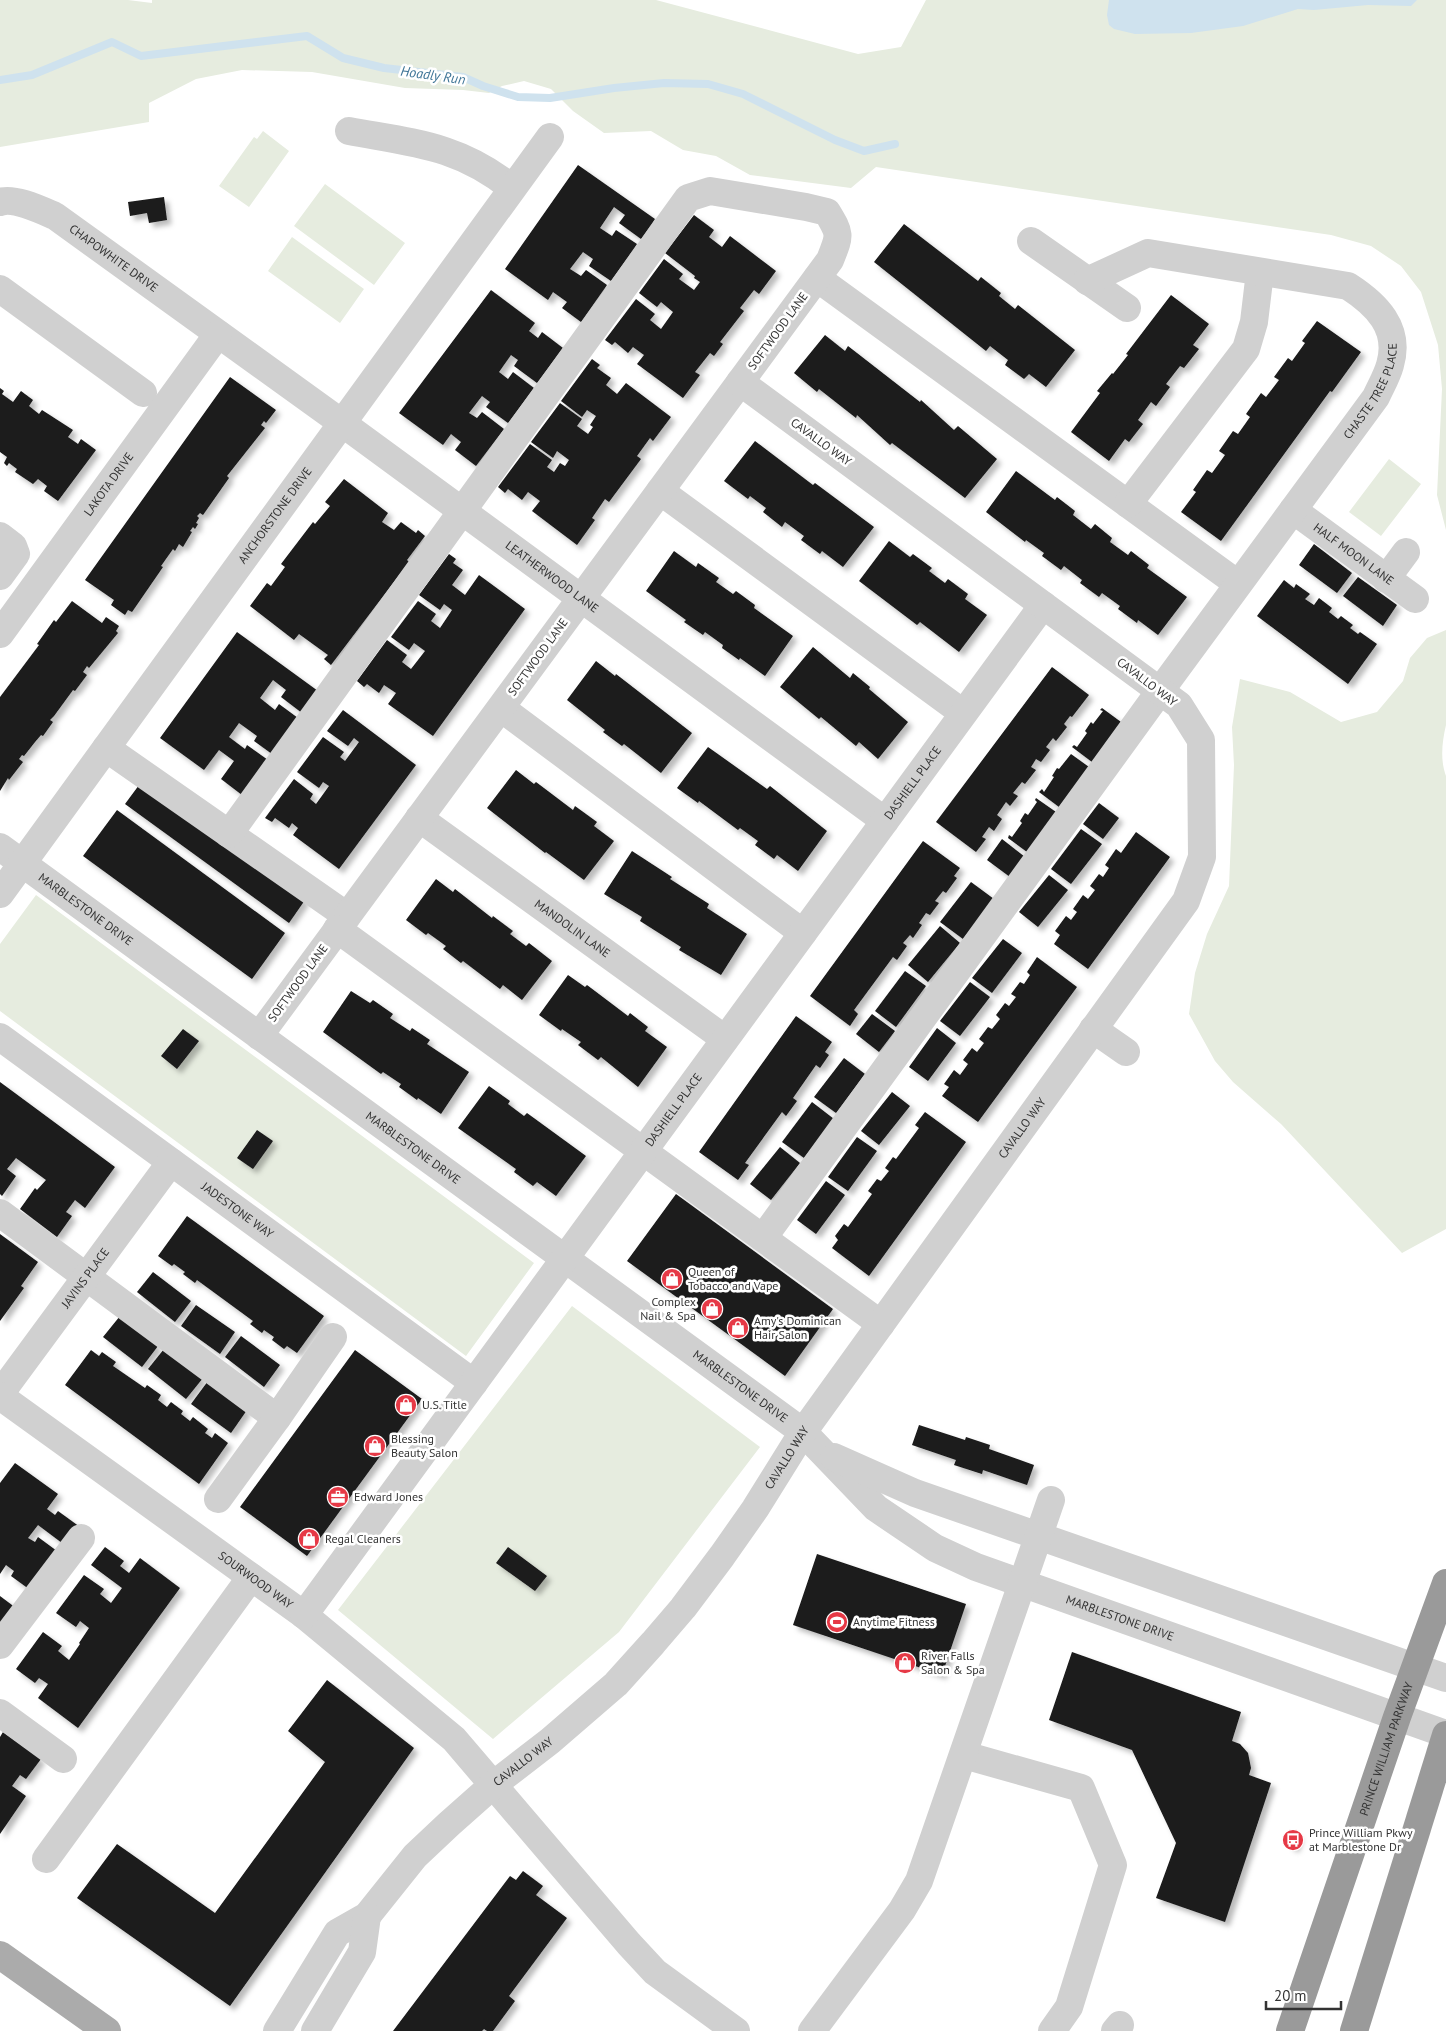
<svg xmlns="http://www.w3.org/2000/svg" width="1446" height="2031" viewBox="0 0 1446 2031" font-family="'PT Sans',sans-serif">
  <defs>
    <filter id="shadow"><feDropShadow dx="4.5" dy="4.5" stdDeviation="2.5" flood-color="#0004"/></filter>
  </defs>
  <rect width="100%" height="100%" fill="#fff"/>
  <path fill="#e6ecdf" d="M0,0H128L152,3V0H656L858,54L901,47L926,0H1446V530L1437,495L1442,389L1438,345L1421,292L1401,266L1371,246L1331,235L876,167L851,188L750,175L716,156L683,150L651,131L604,133L573,111L551,89L524,81L502,86L489,93L463,90L405,88L312,72L242,70L196,79L149,103V122L0,147Z
    M263,131L289,151L249,207L219,186L254,137L257,139Z
    M325,184L405,243L374,285L294,226Z
    M292,237L364,289L340,323L268,271Z
    M1389,459L1421,484L1381,536L1349,512Z
    M1446,630V725C1442,742 1440,760 1446,776V1229L1402,1253L1281,1124L1233,1082L1215,1061L1189,1014L1195,973L1207,934L1229,886L1234,765L1232,727L1240,679L1290,692L1341,722L1377,712L1403,681L1410,658L1427,638Z
    M36,895L534,1263L466,1356L0,1011V944Z
    M572,1306L760,1447L619,1632L493,1739L338,1610Z"/>
  <path fill="#cfe2ee" d="M1109,0H1417L1411,6L1368,5L1314,10L1298,9L1243,26L1191,33L1135,34L1114,29L1109,25L1107,15Z"/>
  <g fill="none" stroke-linecap="round" stroke-linejoin="round">
    <path stroke="#cfe2ee" stroke-width="8" d="M0,80L32,75L112,42L141,56L307,36L343,58L384,68L463,77L483,86L518,97L550,98L614,88L664,83L708,84L743,94L835,140L864,151L895,144"/>
  </g>
  <path fill="#1a1a1a" filter="url(#shadow)" d="M578,165L655,219L641,239L619,223L625,215L614,207L600,228L612,236L616,230L637,244L611,281L589,266L593,259L583,252L570,269L581,276L586,270L607,285L581,322L562,308L567,302L553,292L548,300L505,269Z
    M164,197L167,220L149,223L147,213L130,216L128,202Z
    M694,215L714,230L709,237L722,247L730,236L776,271L759,294L754,290L740,308L744,311L720,342L723,344L714,356L710,353L695,372L700,375L683,398L637,364L644,355L633,347L628,353L615,342L612,345L605,340L636,299L655,314L650,320L661,329L673,312L661,302L657,307L639,293L664,259L683,274L679,279L694,290L700,282L694,278L695,276L665,253Z
    M904,224L978,281L981,277L1001,293L999,296L1015,309L1018,305L1075,350L1046,387L1029,374L1024,379L1005,365L1008,360L990,346L986,351L874,262Z
    M491,290L535,323L529,331L538,338L542,332L563,348L537,383L514,366L518,360L511,355L499,372L508,379L513,372L534,388L508,423L486,407L490,402L482,396L469,413L477,418L482,412L504,429L476,466L455,450L461,442L451,434L443,445L399,413Z
    M1171,295L1209,324L1193,345L1199,349L1184,368L1180,366L1166,384L1170,387L1156,406L1151,402L1138,420L1143,424L1129,442L1125,439L1109,461L1071,432L1100,393L1097,391L1112,373L1113,374L1128,355L1126,354Z
    M1317,321L1361,352L1332,392L1330,391L1221,541L1181,512L1196,492L1193,490L1207,470L1212,473L1225,455L1219,451L1233,431L1238,434L1250,417L1246,414L1261,393L1266,397L1279,380L1274,377L1288,358L1292,361L1305,343L1302,341Z
    M825,335L845,351L848,346L920,402L921,400L954,430L958,426L997,459L965,498L892,443L890,445L857,415L856,418L819,389L817,392L794,373Z
    M592,359L600,365L597,368L611,378L606,385L617,394L626,383L671,417L653,441L650,438L637,456L641,459L609,502L605,499L592,518L595,520L577,545L532,511L540,501L528,492L522,500L508,489L505,493L498,487L530,444L552,460L547,467L554,472L560,463L565,466L569,460L557,451L553,458L531,442L560,403L582,419L577,426L588,434L593,427L590,425L596,416L587,410L582,417L561,401Z
    M230,377L276,410L266,423L264,421L261,425L265,428L227,476L229,478L203,515L200,513L197,516L199,518L196,523L198,524L195,529L193,527L190,531L192,532L183,547L179,544L175,551L173,549L161,566L163,567L132,612L128,610L125,615L111,605L114,600L85,580Z
    M0,388L4,391L2,394L13,402L21,391L33,400L29,406L39,414L42,410L73,430L68,437L78,444L81,439L96,450L58,501L44,491L47,486L38,479L33,484L15,472L17,469L9,463L7,466L4,463L7,457L0,452Z
    M755,441L813,485L815,483L874,527L843,567L822,551L820,554L801,540L804,536L785,522L782,527L763,512L766,508L750,496L748,499L724,481Z
    M1016,471L1055,500L1057,497L1075,511L1073,515L1091,529L1095,524L1112,538L1110,542L1128,555L1131,551L1149,565L1147,568L1187,597L1158,635L1138,620L1137,623L1118,609L1120,606L1102,593L1099,597L1080,583L1082,580L1064,566L1061,570L1042,556L1044,553L1026,540L1025,542L986,512Z
    M344,479L388,513L382,522L394,530L401,522L416,533L418,530L425,536L407,560L409,562L331,665L324,659L328,655L299,634L294,640L250,606L267,583L271,586L285,567L281,564L313,522L315,524L330,506L325,502Z
    M889,541L910,557L913,554L932,568L929,571L945,583L948,579L968,594L965,599L987,615L959,652L920,622L917,625L859,581Z
    M1314,544L1352,573L1337,593L1299,565Z
    M674,551L696,567L698,563L719,578L716,582L733,594L736,591L755,605L754,608L793,636L765,676L740,658L739,660L722,648L723,645L705,632L703,635L684,622L686,620L646,591Z
    M449,554L456,559L453,563L463,570L452,585L465,595L479,575L525,609L433,736L388,704L396,693L384,685L379,693L367,684L364,687L357,681L387,640L407,655L402,662L411,669L425,651L414,643L409,650L391,637L418,601L436,614L431,621L440,628L452,610L444,604L440,610L419,595Z
    M1358,577L1397,605L1383,626L1343,596Z
    M1284,580L1294,588L1296,584L1310,594L1305,599L1314,605L1319,598L1332,608L1329,612L1338,619L1341,616L1353,625L1350,628L1358,634L1360,632L1377,644L1348,684L1257,616Z
    M72,601L102,623L106,617L119,626L116,631L118,633L89,668L87,666L83,672L87,675L75,691L73,690L54,716L50,720L53,722L43,736L41,735L35,742L24,756L22,755L19,759L23,762L9,780L8,778L0,791V697L39,645L37,644L54,620L56,622Z
    M237,632L318,691L302,713L281,697L286,690L273,680L260,698L275,710L279,704L298,718L272,754L254,741L257,736L239,723L229,737L245,749L247,745L268,760L242,795L221,779L234,761L219,750L204,770L160,738Z
    M813,647L850,678L853,673L870,687L869,689L908,722L878,759L859,742L856,746L821,717L819,719L780,687Z
    M596,661L615,676L616,674L692,733L661,773L624,744L622,746L603,732L605,730L567,700Z
    M1052,667L1089,695L1072,717L1070,716L1064,724L1067,727L1056,741L1053,738L1046,747L1050,750L1041,762L1036,759L1031,767L1036,770L1025,784L1022,782L1013,793L1018,796L1010,806L1006,802L997,815L1002,819L994,831L989,827L982,837L986,839L976,852L936,822Z
    M1102,708L1121,722L1092,762L1072,747L1074,745L1077,747L1087,733L1085,731L1091,722L1093,724L1103,711L1100,710Z
    M343,710L416,765L339,869L293,835L298,828L292,823L289,828L275,818L272,822L265,818L294,779L313,794L310,799L316,804L329,786L323,782L319,788L297,772L323,737L344,752L340,757L345,761L359,742L354,738L348,746L327,731Z
    M708,747L767,789L770,786L827,831L798,871L777,855L774,859L755,845L758,841L740,828L738,830L699,801L698,803L677,788Z
    M1071,754L1089,767L1059,807L1039,792L1042,789L1044,792L1054,777L1052,776L1057,768L1059,769Z
    M516,770L534,784L536,782L573,810L575,806L597,822L594,826L614,841L584,880L546,852L545,853L487,808Z
    M142,781L305,900L289,923L125,804Z
    M1036,798L1056,812L1027,852L1008,838L1009,835L1012,837L1022,823L1020,821L1025,813L1028,815L1037,802L1035,800Z
    M1099,803L1119,818L1103,839L1083,824Z
    M117,810L285,933L252,979L83,856Z
    M1081,829L1102,844L1071,884L1051,869Z
    M1136,832L1170,857L1088,969L1054,944L1060,935L1055,931L1066,916L1071,920L1077,912L1073,909L1083,895L1088,899L1095,890L1090,886L1099,874L1103,877L1109,868L1105,865L1116,849L1121,853Z
    M1002,839L1025,857L1010,877L987,860Z
    M923,841L960,868L954,876L957,878L946,893L943,891L935,901L939,903L930,915L926,913L919,923L922,925L913,938L910,935L903,943L907,946L897,960L893,957L854,1010L858,1014L850,1026L810,996Z
    M632,851L672,877L670,879L709,904L707,908L747,934L721,975L679,950L681,947L640,921L642,917L604,894Z
    M1049,875L1068,890L1038,927L1019,912Z
    M436,879L453,892L455,889L492,918L493,916L513,931L510,934L526,946L529,943L552,961L522,1000L503,985L500,989L463,961L461,963L443,949L446,946L428,933L426,935L406,920Z
    M971,882L994,899L963,939L940,922Z
    M940,926L960,943L928,982L908,965Z
    M1003,939L1022,953L992,993L972,978Z
    M1037,957L1077,987L978,1122L942,1096L949,1087L944,1084L954,1070L960,1075L968,1064L963,1060L972,1048L977,1052L984,1043L979,1039L988,1027L992,1029L1000,1019L996,1015L1005,1003L1009,1006L1016,997L1011,994L1020,982L1024,984L1030,975L1027,972Z
    M905,971L926,986L896,1027L875,1011Z
    M568,975L585,987L587,985L628,1016L630,1013L648,1027L645,1031L667,1047L638,1087L601,1057L598,1060L578,1045L581,1042L562,1029L561,1031L539,1015Z
    M970,982L990,997L960,1036L940,1021Z
    M351,991L370,1003L373,1000L393,1014L390,1018L410,1031L412,1028L430,1040L427,1044L469,1072L441,1114L418,1098L417,1100L399,1087L401,1084L383,1072L381,1074L323,1032Z
    M872,1014L895,1031L879,1052L856,1034Z
    M796,1016L832,1042L825,1052L829,1055L820,1068L816,1065L793,1098L797,1101L786,1116L782,1112L745,1163L749,1165L738,1180L699,1152Z
    M937,1028L956,1043L928,1081L909,1067Z
    M183,1029L199,1041L177,1069L161,1056Z
    M844,1058L865,1074L836,1113L814,1097Z
    M0,1082L115,1167L85,1208L75,1200L66,1212L72,1216L57,1237L20,1209L35,1188L37,1190L46,1180L16,1158L7,1169L16,1176L2,1196L0,1194Z
    M489,1086L510,1101L508,1104L524,1116L527,1113L586,1156L556,1196L537,1182L533,1186L514,1172L516,1169L458,1128Z
    M892,1092L910,1106L879,1145L861,1131Z
    M812,1102L834,1119L804,1158L782,1142Z
    M925,1112L966,1142L869,1276L832,1248L838,1240L835,1236L844,1224L848,1227L872,1194L868,1191L877,1179L881,1181L889,1171L885,1168L893,1157L896,1159L919,1128L915,1125Z
    M257,1130L273,1141L253,1169L237,1158Z
    M857,1137L877,1151L848,1191L828,1177Z
    M780,1147L800,1163L771,1200L750,1184Z
    M826,1181L845,1195L816,1234L797,1220Z
    M676,1194L833,1309L785,1376L627,1261Z
    M187,1216L324,1316L297,1353L287,1346L284,1349L272,1340L274,1337L264,1330L262,1333L250,1324L253,1321L197,1280L195,1283L183,1274L185,1272L174,1264L172,1266L158,1256Z
    M0,1234L38,1262L21,1286L24,1288L0,1321Z
    M153,1272L191,1301L175,1322L137,1292Z
    M196,1305L235,1332L220,1354L181,1326Z
    M120,1316L158,1346L142,1367L103,1337Z
    M241,1336L280,1365L264,1387L225,1357Z
    M164,1349L203,1378L186,1399L148,1369Z
    M91,1350L99,1356L102,1352L116,1362L113,1366L145,1388L147,1385L161,1395L158,1400L167,1407L171,1402L183,1411L181,1414L190,1421L193,1417L208,1429L205,1433L212,1438L215,1433L228,1443L199,1484L65,1385Z
    M355,1350L422,1399L307,1556L240,1507Z
    M208,1381L247,1410L231,1433L191,1404Z
    M919,1425L965,1440L966,1437L990,1445L989,1449L1034,1465L1027,1485L983,1470L982,1474L954,1465L956,1460L912,1445Z
    M15,1463L58,1494L47,1509L55,1515L58,1511L80,1527L66,1546L38,1525L28,1538L35,1542L38,1537L61,1554L33,1592L11,1576L14,1571L6,1565L0,1574V1483Z
    M105,1547L124,1561L120,1566L129,1573L140,1558L180,1588L78,1728L38,1698L48,1684L39,1678L35,1683L16,1669L43,1632L62,1646L58,1651L69,1660L80,1644L79,1643L89,1628L80,1621L76,1627L56,1613L84,1575L104,1589L100,1594L111,1603L122,1588L91,1565Z
    M508,1547L547,1576L535,1591L496,1563Z
    M817,1554L966,1604L942,1675L793,1625Z
    M0,1596L20,1611L0,1637Z
    M1072,1652L1241,1712L1232,1741L1240,1744L1248,1753L1251,1768L1249,1775L1271,1783L1225,1922L1156,1898L1176,1843L1132,1750L1049,1720Z
    M327,1680L414,1748L230,2006L77,1898L117,1844L215,1913L325,1762L288,1731Z
    M3,1732L41,1759L26,1779L20,1775L12,1786L26,1796L0,1834V1737Z
    M1293,1833L1299,1835L1295,1848L1289,1846Z
    M523,1871L543,1886L536,1895L567,1918L509,1996L515,2001L493,2031H487L484,2029L482,2031H393L510,1876L516,1880Z"/>
  <g fill="none" stroke-linecap="round" stroke-linejoin="round">
    <g stroke="#d0d0d0" stroke-width="28">
      <path d="M349,131C414,143 458,145 512,188"/>
      <path id="s1" d="M0,202C14,197 41,210 55,216L342,423L885,821"/>
      <path d="M1031,241L1127,308"/>
      <path d="M817,278L1238,584"/>
      <path d="M0,289L143,393"/>
      <path d="M660,491L963,713"/>
      <path d="M1128,504L1246,349L1254,322L1260,272"/>
      <path id="s2" d="M1293,510L1415,599"/>
      <path d="M0,536L13,546L16,554L0,576"/>
      <path d="M1386,579L1406,552"/>
      <path id="s3" d="M0,634L218,334"/>
      <path d="M501,708L803,933"/>
      <path d="M106,748L347,916"/>
      <path id="s4" d="M419,818L725,1039"/>
      <path d="M229,834L688,198L710,191L806,207L827,212C841,235 840,235 830,260L259,1036"/>
      <path id="s5" d="M0,847L803,1432L876,1508L935,1548L976,1567L1446,1734"/>
      <path id="s6" d="M0,894L550,137"/>
      <path d="M337,929L881,1324"/>
      <path d="M1093,1029L1126,1052"/>
      <path id="s7" d="M0,1037L474,1383"/>
      <path d="M0,1213L277,1418"/>
      <path id="s8" d="M763,1238L1160,691L1376,397C1381,386 1387,376 1390,365C1401,328 1376,304 1348,286L1148,253L1087,281"/>
      <path id="s9" d="M0,1394L171,1162"/>
      <path id="s10" d="M0,1396L304,1615L454,1739L629,1944L655,1972L736,2031"/>
      <path d="M834,1457L915,1493L1446,1678"/>
      <path d="M218,1499L277,1418L333,1337"/>
      <path id="s11" d="M304,1615L1043,605"/>
      <path d="M0,1645L81,1538"/>
      <path d="M0,1713L63,1759"/>
      <path d="M964,1755L1081,1788L1113,1865L1069,2007L1052,2031"/>
      <path d="M46,1859L251,1577"/>
      <path id="s12" d="M277,2031L337,1933L367,1916L415,1856L449,1824L493,1785L550,1741L616,1684L653,1643L683,1608L722,1556L755,1509L803,1432L1186,901L1202,857L1201,740L1179,705L740,382"/>
      <path d="M315,2031L362,1952L367,1916"/>
      <path d="M812,2031L902,1910L919,1881L1051,1500"/>
      <path d="M1115,2031L1120,2025"/>
    </g>
    <path stroke="#ababab" stroke-width="28" d="M0,1955L107,2031"/>
    <g stroke="#9a9a9a" stroke-width="28">
      <path id="s13" d="M1290,2031L1397,1717L1446,1583"/>
      <path d="M1354,2031L1446,1735"/>
    </g>
  </g>
  <defs>
    <g id="shop-disc" transform="scale(1.125)"><circle r="9.5" fill="#e63946" stroke="#fff"/><path d="M-5-2.5h2.3a2.7 3.5 0 0 1 5.4 0H5L5.5 6h-11ZM-1.5-2.5h3a1.5 2.3 0 0 0-3 0Z" fill="#fff"/></g>
    <g id="office-disc" transform="scale(1.125)"><circle r="9.5" fill="#e63946" stroke="#fff"/><path d="M-6-3h4V-5.5h4V-3h4V5H-6ZM-1-4.5V-3h2v-1.5ZM-6 0V1H6V0Z" fill="#fff"/></g>
    <g id="stadium-disc" transform="scale(1.125)"><circle r="9.5" fill="#e63946" stroke="#fff"/><path d="M0-5a6.5 5 0 1 0 0 10a6.5 5 0 1 0 0-10ZM-3.5-1.8h7v3.6h-7Z" fill="#fff"/></g>
    <g id="bus-disc" transform="scale(1.125)"><circle r="9.5" fill="#e63946" stroke="#fff"/><path d="M-5-6H5V4H4V6H2V4H-2V6H-4V4H-5ZM-3.5-4V0h7V-4ZM-3.5 1.2v1.5H-2V1.2ZM2 1.2v1.5H3.5V1.2Z" fill="#fff"/></g>
  </defs>
  <g fill-rule="evenodd">
    <use href="#shop-disc" x="672" y="1279"/>
    <use href="#shop-disc" x="712" y="1309"/>
    <use href="#shop-disc" x="738" y="1328"/>
    <use href="#shop-disc" x="406" y="1405"/>
    <use href="#shop-disc" x="375" y="1446"/>
    <use href="#office-disc" x="338" y="1497"/>
    <use href="#shop-disc" x="309" y="1539"/>
    <use href="#stadium-disc" x="837" y="1622"/>
    <use href="#shop-disc" x="905" y="1663"/>
    <use href="#bus-disc" x="1293" y="1840"/>
  </g>
  <g text-anchor="middle" stroke-width="5" stroke-linejoin="round" paint-order="stroke">
    <g font-size="12" fill="#333" stroke="#fff">
      <text dy="4" stroke="none"><textPath href="#s1" startOffset="130">CHAPOWHITE DRIVE</textPath></text>
      <text transform="translate(778 331) rotate(-54)" y="4">SOFTWOOD LANE</text>
      <text dy="4" stroke="none"><textPath href="#s8" startOffset="1044">CHASTE TREE PLACE</textPath></text>
      <text transform="translate(821 442) rotate(36)" y="4">CAVALLO WAY</text>
      <text dy="4" stroke="none"><textPath href="#s3" startOffset="185">LAKOTA DRIVE</textPath></text>
      <text dy="4" stroke="none"><textPath href="#s6" startOffset="468">ANCHORSTONE DRIVE</textPath></text>
      <text dy="4" stroke="none"><textPath href="#s2" startOffset="75">HALF MOON LANE</textPath></text>
      <text dy="4" stroke="none"><textPath href="#s1" startOffset="672">LEATHERWOOD LANE</textPath></text>
      <text transform="translate(538 657) rotate(-54)" y="4">SOFTWOOD LANE</text>
      <text transform="translate(1147 682) rotate(37)" y="4">CAVALLO WAY</text>
      <text dy="4" stroke="none"><textPath href="#s11" startOffset="1031">DASHIELL PLACE</textPath></text>
      <text dy="4" stroke="none"><textPath href="#s5" startOffset="106">MARBLESTONE DRIVE</textPath></text>
      <text dy="4" stroke="none"><textPath href="#s4" startOffset="189">MANDOLIN LANE</textPath></text>
      <text transform="translate(298 983) rotate(-54)" y="4">SOFTWOOD LANE</text>
      <text dy="4" stroke="none"><textPath href="#s11" startOffset="626">DASHIELL PLACE</textPath></text>
      <text dy="4" stroke="none"><textPath href="#s12" startOffset="1180">CAVALLO WAY</textPath></text>
      <text dy="4" stroke="none"><textPath href="#s5" startOffset="511">MARBLESTONE DRIVE</textPath></text>
      <text dy="4" stroke="none"><textPath href="#s7" startOffset="294">JADESTONE WAY</textPath></text>
      <text dy="4" stroke="none"><textPath href="#s9" startOffset="144">JAVINS PLACE</textPath></text>
      <text dy="4" stroke="none"><textPath href="#s5" startOffset="916">MARBLESTONE DRIVE</textPath></text>
      <text dy="4" stroke="none"><textPath href="#s12" startOffset="775">CAVALLO WAY</textPath></text>
      <text dy="4" stroke="none"><textPath href="#s10" startOffset="315">SOURWOOD WAY</textPath></text>
      <text dy="4" stroke="none"><textPath href="#s5" startOffset="1368">MARBLESTONE DRIVE</textPath></text>
      <text dy="4" stroke="none"><textPath href="#s13" startOffset="298">PRINCE WILLIAM PARKWAY</textPath></text>
      <text dy="4" stroke="none"><textPath href="#s12" startOffset="370">CAVALLO WAY</textPath></text>
    </g>
    <g font-size="12" fill="#333" stroke="#fff" text-anchor="start">
      <text x="688" y="1276">Queen of<tspan x="688" dy="14">Tobacco and Vape</tspan></text>
      <text x="696" y="1306" text-anchor="end">Complex<tspan x="696" dy="14">Nail &amp; Spa</tspan></text>
      <text x="754" y="1325">Amy's Dominican<tspan x="754" dy="14">Hair Salon</tspan></text>
      <text x="422" y="1409">U.S. Title</text>
      <text x="391" y="1443">Blessing<tspan x="391" dy="14">Beauty Salon</tspan></text>
      <text x="354" y="1501">Edward Jones</text>
      <text x="325" y="1543">Regal Cleaners</text>
      <text x="853" y="1626">Anytime Fitness</text>
      <text x="921" y="1660">River Falls<tspan x="921" dy="14">Salon &amp; Spa</tspan></text>
      <text x="1309" y="1837">Prince William Pkwy<tspan x="1309" dy="14">at Marblestone Dr</tspan></text>
    </g>
    <g font-size="14" font-style="italic" fill="#3f7597" stroke="#fff">
      <text transform="translate(433 75) rotate(8)" y="5">Hoadly Run</text>
    </g>
  </g>
  <path d="M1266 2001v8h75v-8" fill="none" stroke="#333333" stroke-width="2.5"/>
  <text x="1274" y="2001" font-size="15" fill="#333333" stroke="#ffffff" stroke-width="4" paint-order="stroke">20 m</text>
</svg>
